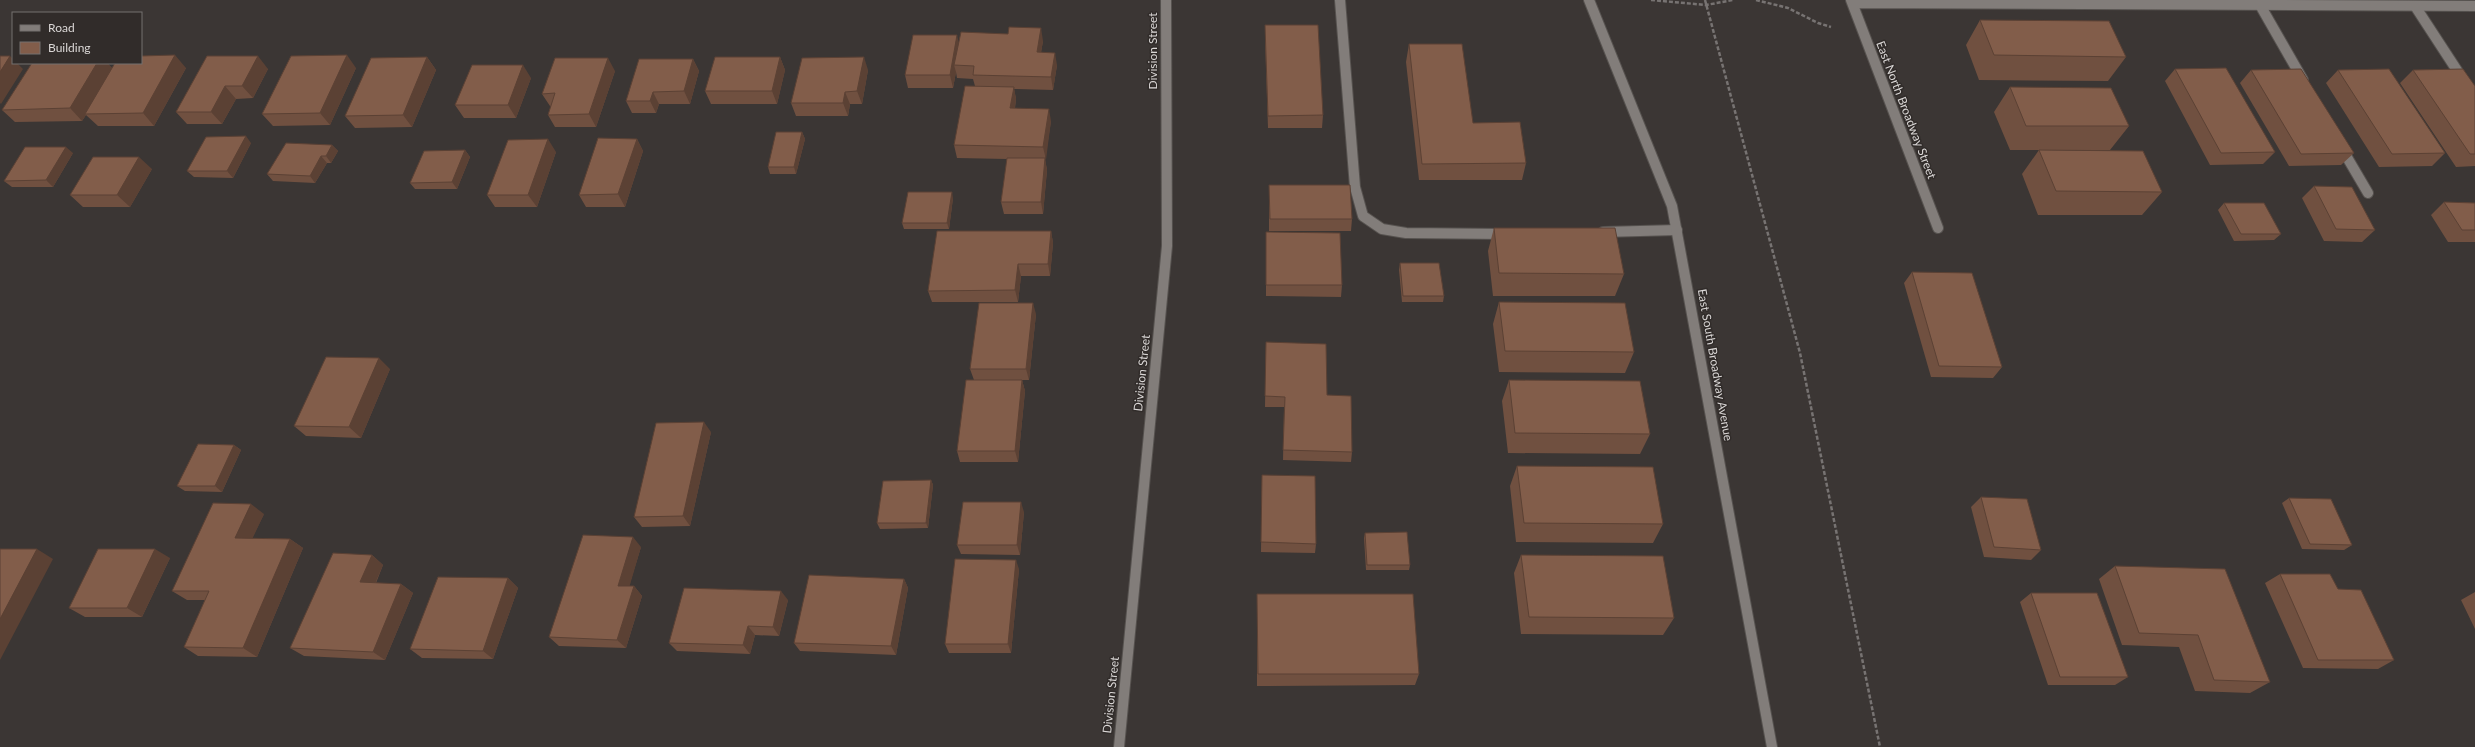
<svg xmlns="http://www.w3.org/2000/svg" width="2475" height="747" viewBox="0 0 2475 747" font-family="Lato,sans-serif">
  <rect width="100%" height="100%" fill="#3b3634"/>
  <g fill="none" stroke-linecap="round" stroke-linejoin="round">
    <g stroke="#56524f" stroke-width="12">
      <path id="lane" d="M1340,0L1355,187L1363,216L1382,229L1406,233L1505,234
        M2260,5L2303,80
        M2415,6L2475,98
        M2341,147L2368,193
        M1603,232L1677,230"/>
    </g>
    <g stroke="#56524f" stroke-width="12">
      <path id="street" d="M1589,0L1672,206L1772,747
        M1851,0L1938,228
        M1853,3L2475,6
        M1119,747L1167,246L1166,0"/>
    </g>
    <path stroke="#777372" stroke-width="2.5" stroke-dasharray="4 2" stroke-linecap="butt" d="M1651,0L1706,5L1733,0
      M1705,0L1800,353L1880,747
      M1756,0L1788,8L1818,23L1831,27"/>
    <use href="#lane" stroke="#827d7a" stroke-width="10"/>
    <use href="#street" stroke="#827d7a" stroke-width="10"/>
  </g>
  <path fill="#705040" d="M1980,20L2126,57L2108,81L1979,80L1966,45Z
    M1265,25L1323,115L1322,128H1268L1265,38Z
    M1043,41L1041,52L1057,65L1053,90L1014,89L1016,99L1015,108L1051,121L1045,160L1047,170L1043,214H1004L1001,202L1007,159L957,158L954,145L975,86L973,79L957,78L956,72L953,88H908L905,75L959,44Z
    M1409,44L1473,123L1526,163L1522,180H1419L1406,62Z
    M207,56L268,69L253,98L236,99L222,124H187L176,112Z
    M427,57L436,70L412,127L355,128L345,116Z
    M780,57L785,70L777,104H711L705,91Z
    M693,59L699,71L690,104H659L656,113H632L626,101Z
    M32,63H107L112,68H186L154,126H98L86,115L82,121L15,122L2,110Z
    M356,68L330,125L273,126L262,114Z
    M2175,69L2275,152L2263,164L2210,165L2165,81Z
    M868,70L862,104H850L848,116H796L791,103Z
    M2251,70L2354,153L2341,165L2289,166L2240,83Z
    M2338,70L2445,153L2432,166L2379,167L2326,83Z
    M2413,70L2475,86V166L2456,167L2400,83Z
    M615,71L596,127H555L548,115L551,106H550L542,94Z
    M531,78L516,118H464L455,105Z
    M2010,87L2129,126L2110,150H2010L1994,112Z
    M802,132L805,139L796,174H770L768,167Z
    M637,139L643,151L625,207H586L579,195Z
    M251,143L233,178L194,177L187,171Z
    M332,145L338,151L331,163H327L315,183L273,181L267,174Z
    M465,150L470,157L457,189H415L410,183Z
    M2039,150L2162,192L2142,215H2038L2022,174Z
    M556,152L537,207H495L487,195Z
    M73,153L53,187H12L4,181Z
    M152,169L130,207H83L70,195Z
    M1269,185L1352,219L1351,231H1269Z
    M2314,186L2375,230L2362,242L2324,241L2302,198Z
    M953,198L949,229H904L902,223Z
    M2444,202L2475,203V242H2448L2431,215Z
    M2224,203L2281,234L2274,240L2234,241L2218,210Z
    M1494,228L1624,274L1615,296H1493L1488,251Z
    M1051,231L1053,243L1050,276H1021L1018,302H932L928,291Z
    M1266,232L1342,285L1341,297L1266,296Z
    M1400,263L1444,296L1443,302H1402L1399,270Z
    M1912,272L2002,367L1993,378L1931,377L1904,283Z
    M1499,302L1634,352L1625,373L1499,372L1493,324Z
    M1036,314L1029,380H1022L1025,391L1018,462H960L957,451L974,380L970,369Z
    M1266,342L1327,395L1352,452L1351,462L1283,460L1284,407H1265Z
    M390,369L361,438L306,436L294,426Z
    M1509,380L1650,434L1640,454L1508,453L1502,401Z
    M711,432L690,526L642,527L634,517Z
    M234,445L241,450L222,492L185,491L177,486Z
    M1517,466L1663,524L1653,543L1516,542L1510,486Z
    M1262,475L1316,544L1315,553L1261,552Z
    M931,480L933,485L928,528L880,529L877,523Z
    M1981,497L2041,550L2031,560L1984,557L1971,507Z
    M2289,498L2352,545L2344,550L2302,549L2282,503Z
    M1024,512L1020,555L961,554L957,545Z
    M264,514L252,538L290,539L303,548L257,657L198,656L184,647L205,600H187L172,591Z
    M1365,533L1410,565L1409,570H1366L1364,538Z
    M641,547L629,586H634L642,596L626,648L559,646L549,637Z
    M372,555L383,565L376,583L401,584L413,593L385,660L304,656L290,648Z
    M1521,555L1674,618L1663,635L1521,634L1514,573Z
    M170,558L142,617H85L69,608Z
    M2115,566L2270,682L2250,693L2195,691L2179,647L2122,645L2099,579Z
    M1019,569L1011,653H949L945,644Z
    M2280,574L2338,589L2394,660L2378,669L2303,668L2265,583Z
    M508,578L518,588L493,659L422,658L410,649Z
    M904,579L908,588L896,655L800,651L794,643Z
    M2475,592V629L2461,600Z
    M2031,593L2128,677L2115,685H2048L2020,602Z
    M1257,594L1419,674L1415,685L1257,686Z
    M788,600L779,636L755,635L750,654L677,651L669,643Z"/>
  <path fill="#5b4134" d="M1041,28L1043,41L1039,65L1037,52Z
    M957,35L960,48L954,65L956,72L953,88L950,75Z
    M1055,53L1057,65L1053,90L1051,77Z
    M175,55L186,68L154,126L143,113Z
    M347,55L356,68L330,125L320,113Z
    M10,56L13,59V63H17L23,69L1,104L0,103V72Z
    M258,56L268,69L253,98L242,86Z
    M427,57L436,70L412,127L403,115Z
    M780,57L785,70L777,104L772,91Z
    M864,57L868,70L862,104L857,91Z
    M608,58L615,71L596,127L589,114Z
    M693,59L699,71L690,104L684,91Z
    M97,63H107L113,69L85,114L86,115L82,121L70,108Z
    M523,65L531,78L516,118L508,105Z
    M225,86L236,99L222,124L211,112Z
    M1014,87L1016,99L1013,120L1010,108Z
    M653,92L659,104L656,113L650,101Z
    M845,92L850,104L848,116L843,103Z
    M1049,109L1051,121L1046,160L1043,147Z
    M802,132L805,139L796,174L794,167Z
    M246,136L251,143L233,178L227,171Z
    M548,139L556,152L537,207L528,195Z
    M637,139L643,151L625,207L618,194Z
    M332,145L338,151L331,163L326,156Z
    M66,147L73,153L53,187L46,180Z
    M465,150L470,157L457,189L452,182Z
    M321,156L327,163L315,183L310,176Z
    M139,157L152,169L130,207L117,195Z
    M1045,158L1047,170L1043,214L1041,202Z
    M952,192L953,198L949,229L947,223Z
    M1051,231L1053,243L1050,276L1048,264Z
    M1018,264L1021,276L1018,302L1015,290Z
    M1033,303L1036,314L1029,380L1026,369Z
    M379,358L390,369L361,438L349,427Z
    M1022,380L1025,391L1018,462L1015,451Z
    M704,422L711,432L690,526L683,516Z
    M234,445L241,450L222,492L215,486Z
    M931,480L933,485L928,528L926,523Z
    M1021,502L1024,512L1020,555L1017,545Z
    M251,504L264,514L248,548L235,538Z
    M633,537L641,547L627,595L618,586Z
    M290,539L303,548L257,657L243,648Z
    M37,549L53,559L0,660V619Z
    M155,549L170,558L142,617L127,608Z
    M372,555L383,565L372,591L360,582Z
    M1016,560L1019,569L1011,653L1008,644Z
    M508,578L518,588L493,659L483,651Z
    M904,579L908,588L896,655L891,646Z
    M401,584L413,593L385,660L373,652Z
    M634,586L642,596L626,648L617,640Z
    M781,591L788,600L779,636L773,627Z
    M748,626L755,635L750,654L743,645Z"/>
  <path fill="#825d4a" stroke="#5b4134" d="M1980,20L2109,21L2126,57L1994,55Z
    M1265,25H1318L1323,115L1268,116Z
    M1009,27L1041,28L1037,52L1055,53L1051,77L973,75L974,66L954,65L961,32L1008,34Z
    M913,35H957L950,75H905Z
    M1409,44H1462L1473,123L1520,122L1526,163L1422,164Z
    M175,55L143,113L85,114L115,63H141V56Z
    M347,55L320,113L262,114L291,56Z
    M0,56H10L0,72Z
    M207,56H258L242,86H225L211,112H176Z
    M427,57L403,115L345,116L371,58Z
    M715,57H780L772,91H705Z
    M864,57L857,91L845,92L843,103H791L802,58Z
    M555,58H608L589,114L548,115L555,93L542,94Z
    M639,59H693L684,91L653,92L650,101H626Z
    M32,63H97L70,108L2,110Z
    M472,65H523L508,105H455Z
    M2226,68L2275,152L2221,153L2175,69Z
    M2301,69L2354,153L2301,154L2251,70Z
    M2389,69L2445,153L2392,154L2338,70Z
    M2463,69L2475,86V154H2470L2413,70Z
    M965,86L1014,87L1010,108L1049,109L1043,147L954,145Z
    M2010,87L2111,88L2129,126H2026Z
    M776,132H802L794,167H768Z
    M246,136L227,171H187L206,137Z
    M598,138L637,139L618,194L579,195Z
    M548,139L528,195H487L508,140Z
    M286,143L332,145L326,156H321L310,176L267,174Z
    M25,147H66L46,180L4,181Z
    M465,150L452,182L410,183L424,151Z
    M2039,150L2143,151L2162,192L2056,191Z
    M93,157H139L117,195H70Z
    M1007,158H1045L1041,202H1001Z
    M1269,185H1350L1352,219H1270Z
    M2314,186L2352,187L2375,230L2336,229Z
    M908,192H952L947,223H902Z
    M2444,202L2475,203V230H2462Z
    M2224,203H2264L2281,234H2241Z
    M1494,228H1615L1624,274L1499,273Z
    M937,231H1051L1048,264H1018L1015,290L928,291Z
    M1266,232L1340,233L1342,285H1266Z
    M1400,263H1439L1444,296H1403Z
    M1912,272L1972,273L2002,367L1939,366Z
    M1499,302L1625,303L1634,352L1505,351Z
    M979,303H1033L1026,369H970Z
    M1266,342L1326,344L1327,395L1351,396L1352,452L1283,450L1285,397L1265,396Z
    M326,357L379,358L349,427L294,426Z
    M966,380H1022L1015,451H957Z
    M1509,380L1640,381L1650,434L1515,433Z
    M704,422L683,516L634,517L656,423Z
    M198,444L234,445L215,486H177Z
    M1517,466L1653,467L1663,524L1524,523Z
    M1262,475L1315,476L1316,544L1261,542Z
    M931,480L926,523H877L883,481Z
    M1981,497L2027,499L2041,550L1994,547Z
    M2289,498L2331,499L2352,545L2310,544Z
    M963,502H1021L1017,545H957Z
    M213,503L251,504L235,538L290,539L243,648L184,647L209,591H172Z
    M1407,532L1410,565H1367L1365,533Z
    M583,535L633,537L618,586H634L617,640L549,637Z
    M0,549H37L0,619Z
    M98,549H155L127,608H69Z
    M333,553L372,555L360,582L401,584L373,652L290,648Z
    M1521,555L1663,556L1674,618L1529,617Z
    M955,559L1016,560L1008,644H945Z
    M2115,566L2225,569L2270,682L2214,680L2198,635L2139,633Z
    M2280,574H2330L2338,589L2361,590L2394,660H2318Z
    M809,575L904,579L891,646L794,643Z
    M438,577L508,578L483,651L410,649Z
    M684,588L781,591L773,627L748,626L743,645L669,643Z
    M2031,593H2097L2128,677H2060Z
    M1257,594H1413L1419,674H1258Z"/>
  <g text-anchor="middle" stroke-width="3" stroke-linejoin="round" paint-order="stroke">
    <g font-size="12" fill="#dad7d6" stroke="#312c2a">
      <text transform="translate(1153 51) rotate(-90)" y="4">Division Street</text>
      <text transform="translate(1906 110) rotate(69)" y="4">East North Broadway Street</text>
      <text transform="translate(1715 365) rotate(80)" y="4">East South Broadway Avenue</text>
      <text transform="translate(1142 373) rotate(-84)" y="4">Division Street</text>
      <text transform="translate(1111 695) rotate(-84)" y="4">Division Street</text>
    </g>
  </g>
  <rect x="12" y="12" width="130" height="52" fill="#312c2a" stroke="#75706f"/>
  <rect x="20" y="25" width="20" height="6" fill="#827d7a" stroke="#75706f"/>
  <text x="48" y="32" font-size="12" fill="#dad7d6">Road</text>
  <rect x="20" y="42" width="20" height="12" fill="#825d4a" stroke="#75706f"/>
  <text x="48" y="52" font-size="12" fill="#dad7d6">Building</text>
</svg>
